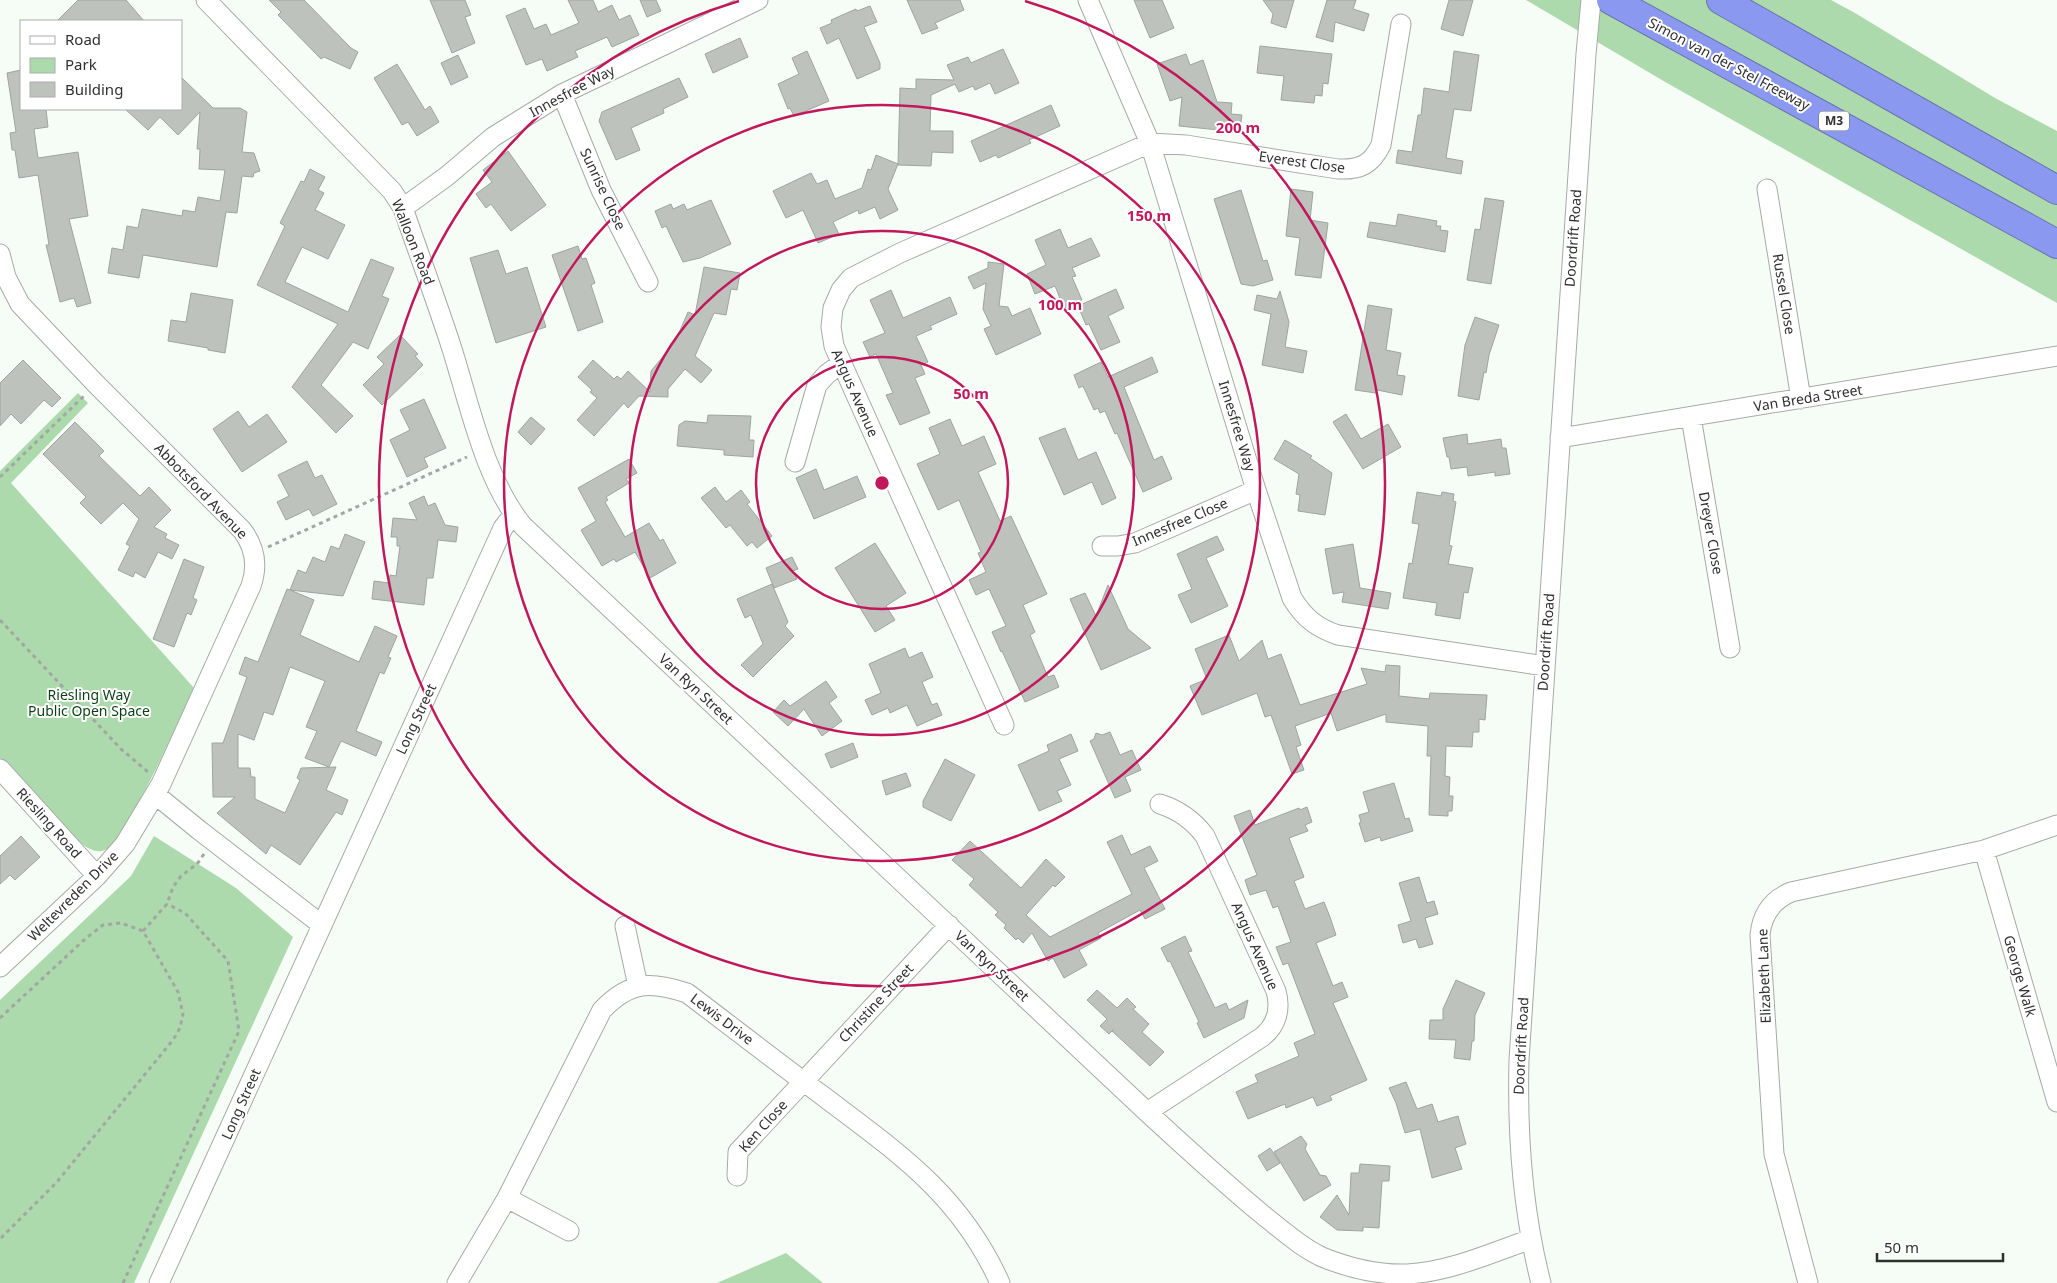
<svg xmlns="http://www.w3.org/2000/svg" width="2057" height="1283" viewBox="0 0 2057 1283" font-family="'Noto Sans',sans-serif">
  <rect width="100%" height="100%" fill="#f6fcf6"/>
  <path fill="#acdaac" d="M1526,0H1831L1855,13L1995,98L2057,131V303L1667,83Z
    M78,393L88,403L11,483L194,688C173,732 154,777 129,819C124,828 118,841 110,847C98,857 85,847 76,839L0,758V471Z
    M154,836L236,888L293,937L134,1283H0V1000L131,876Z
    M786,1253L823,1283H717Z"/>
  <path fill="#bdc2bd" stroke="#9fa49f" d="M78,0H126L144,21H57Z
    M269,0H304L351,48L358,52L350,69L324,57L321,59L278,15L281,12Z
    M430,0H465L471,15L465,17L475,43L452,53Z
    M568,0H593L598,12L612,5L619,20L630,15L639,35L612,47L607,37L575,51L578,57L547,71L542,59L526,65L506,16L525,8L534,29L546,24L551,35L579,23Z
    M640,0H656L661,11L647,17Z
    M907,0H960L964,10L935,23L938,28L922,34Z
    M1134,0H1162L1174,28L1150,38Z
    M1263,0H1294L1286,28L1271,23L1273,14Z
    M1327,0H1356L1353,9L1369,14L1364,31L1335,22L1333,42L1316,37Z
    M1449,0H1473L1463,36L1441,29Z
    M870,6L877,22L864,27L880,63V69L857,79L839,38L827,44L820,28L832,23L831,20L856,9L857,11Z
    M740,38L748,57L713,73L705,54Z
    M1260,46L1332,54L1328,84L1323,83L1322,96L1315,95L1314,103L1281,100L1284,76L1257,73Z
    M1003,49L1019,83L995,94L990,83L975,90L973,86L959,92L955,84L931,95L930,131H953V153L932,152L931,166L898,165L900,88L916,89V79L954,80L947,65L968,57L971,63Z
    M807,51L829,101L794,116L790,108L788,109L778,84L799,74L792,58Z
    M1454,51L1479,55L1471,111L1454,109L1446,158L1463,161L1461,174L1396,163L1398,150L1412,152L1418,115H1421L1424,88L1449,92Z
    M1186,54L1190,65L1203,60L1217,102L1232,103L1231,114L1242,115L1240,129L1230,128L1229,131L1179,126L1182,97L1170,101L1157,64Z
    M458,55L468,77L451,85L441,63Z
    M397,64L425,110L430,106L439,122L417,136L408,122L402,125L374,78Z
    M21,70V109H46L48,127L34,129L38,158L78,152L88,216L69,219L91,303L77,307L74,298L60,302L46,245H49L38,175L19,178L15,150H12L10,133L16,132L7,73Z
    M181,77L213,108H240L247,112L242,152L254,153L260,171L254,173L253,177L242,176L237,213L226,212L217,267L143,255L139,278L108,273L112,248L123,250L127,226L138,228L142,209L182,216L183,210L195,212L198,197L220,201L225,170L199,169L200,149H197L200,112L178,135L160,117L148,130L125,109H181Z
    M679,78L688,97L663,109L664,113L631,128L640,150L616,160L599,121L602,112Z
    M1051,105L1060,126L1029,140L1031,143L998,158L996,155L980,162L971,141Z
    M508,151L546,205L511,231L491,204L486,208L476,194L492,182L483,170Z
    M876,155L898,164L888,189L898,210L880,219L875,207L859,214L858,210L833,222L839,234L818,243L803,210L786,218L773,191L811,173L817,184L827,180L835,199L862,188L868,169L871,170Z
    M310,169L325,177L318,190L324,193L315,210L345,225L328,259L302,247L285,282L348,312L371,259L394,268L382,296L389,299L368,349L353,342L321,385L353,416L336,433L292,387L338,324L257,285L285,226L280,223L301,181L304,182Z
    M1291,189L1313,192L1310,220L1328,223L1321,278L1295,275L1300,238L1286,236Z
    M1241,190L1263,261L1267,260L1273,280L1253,286L1241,284L1214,199Z
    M1485,198L1504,201L1491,284L1467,280L1475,229L1480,230Z
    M711,200L731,244L700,258L683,262L666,226L662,228L655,211L671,204L673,209L684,204L687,210Z
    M1398,214L1437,221L1436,226H1441L1440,230L1448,231L1445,252L1367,237L1370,222L1396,226Z
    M1060,229L1068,248L1091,238L1100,256L1072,268L1076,276L1072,277L1082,300L1064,308L1055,286L1035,294L1027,274L1046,265L1035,240Z
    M578,246L582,259L586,258L595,283L591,285L603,322L578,331L552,255Z
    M498,250L506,274L527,267L546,327L496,343L470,258Z
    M988,262L1004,264L999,306L1008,307L1012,316L1030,308L1041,334L996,355L984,329L991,326L983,309L986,283L974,289L968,277L988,268Z
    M704,267L740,273L737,290L731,289L726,315L714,313L695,356L712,370L701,383L685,369L668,389V397L639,396L628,408L624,403L594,436L577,420L597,398L590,392L592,390L578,377L593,360L614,379L617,376L621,379L628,371L650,392L651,371L675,342L688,312L695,315Z
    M1116,289L1124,308L1108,316L1120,342L1101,350L1089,324L1086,325L1078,306Z
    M891,290L903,318L950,297L957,314L930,326L932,329L916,336L928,362L921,365L925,374L915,378L930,413L900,425L886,395L893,393L876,354L870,357L863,342L885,333L870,300Z
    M1280,291L1289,322L1285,347L1307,351L1303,373L1262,365L1271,314L1254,310L1257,295L1277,299Z
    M191,293L233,300L225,353L208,350V348L168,341L171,320L186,322Z
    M1368,305L1392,309L1386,350L1401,353L1397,375L1405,376L1402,395L1377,390L1376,393L1355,390Z
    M1475,317L1499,325L1489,355L1486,373L1484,372L1479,400L1458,396L1465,345Z
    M400,335L418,354L415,356L423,365L382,405L363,385L384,364L377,357Z
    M1152,357L1158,372L1124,387L1154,460L1162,456L1172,479L1143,492L1117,433L1115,434L1105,411L1100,413L1098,408L1094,410L1083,386L1079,388L1074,375L1101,362L1108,377Z
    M23,360L61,398L52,407L44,400L21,424L11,414L0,426V383Z
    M424,399L446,448L424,458L428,467L407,477L390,440L410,430L400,410Z
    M238,411L249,427L267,414L287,442L242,472L213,429Z
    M1346,414L1361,439L1388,424L1401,447L1363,469L1333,422Z
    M708,415L751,416L749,440H754L753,457L724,455V450L677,446L679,425L685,421L707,423Z
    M531,417L545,429L531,445L518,432Z
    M950,419L962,446L984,436L996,464L978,472L1000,521L1011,516L1047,594L1023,605L1035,632L1030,635L1048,677L1054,675L1059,687L1025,702L1002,651L1001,652L992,632L1006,626L989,589L976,595L969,580L986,572L978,553L981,552L959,500L938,510L917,464L940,454L929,428Z
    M75,422L104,451L99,456L140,496L149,487L171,510L154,527L167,534L165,538L179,545L172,559L158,552L145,578L135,572L133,577L118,570L130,546L126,544L139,519L123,503L101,524L80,503L86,497L43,454Z
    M1065,428L1078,460L1096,452L1116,498L1102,505L1092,482L1064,495L1039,438Z
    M1467,434L1468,444L1501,439L1502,448H1506L1510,474L1495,476V472L1468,476L1467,467L1451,469L1449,457H1447L1443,438Z
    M1285,440L1312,456L1310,458L1332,473L1325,515L1298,511L1300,495L1296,494L1299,474L1274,459Z
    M629,459L637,473L626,479L629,483L606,497L608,500L605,502L625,537L649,523L660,541L663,539L676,563L650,578L635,552L616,562L614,559L602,566L581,530L596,521L578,488Z
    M307,461L315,478L322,475L337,504L313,516L309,509L286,520L277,502L289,496L278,475Z
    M816,469L824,490L857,476L866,497L814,519L796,478Z
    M715,487L726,502L741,490L750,502L747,504L772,536L757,548L752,542L747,546L730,525L726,528L701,498Z
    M1417,492L1441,496L1442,492L1454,494L1453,501L1456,502L1449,545L1452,546L1448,564L1473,568L1468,593L1464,592L1460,619L1435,615L1437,603L1403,598L1409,563L1412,564L1419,524L1412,523Z
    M424,496L428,506L435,503L445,525L458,527L456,542L438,540L433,578H427L424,605L372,599L374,581L389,583L390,575L396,576L400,546H397V537H391L393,518L417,520L409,503Z
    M345,534L365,542L343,596L290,590L314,600L300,635L359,662L375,626L397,636L388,657L391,658L384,674L380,672L356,731L382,742L376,756L341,741L329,767L305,758L317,731L306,727L325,681L290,667L273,715L264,712L254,740L238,734V768H250L251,777H255V799L285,813L300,780L297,778L301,768L336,767L326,790L348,800L342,815L336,812L300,865L271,845L266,854L217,813L235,797H213L212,743H223L247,677L239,674L245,657L258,662L287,589L290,590L298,570L306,573L313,557L325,562L331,546L339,549Z
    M1217,536L1224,550L1206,558L1228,606L1191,623L1178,595L1192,589L1177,554Z
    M875,543L906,593L886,606L895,620L875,632L835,568Z
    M1353,544L1360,588L1391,593L1388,609L1342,602L1344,592L1333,594L1325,549Z
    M792,557L798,569L793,571L797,579L774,588L766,568Z
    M184,559L204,567L193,598L197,600L191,615L187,613L174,647L153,639Z
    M772,584L788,622L785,626L794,636L753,677L741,665L763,644L751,615L745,618L737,599Z
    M1108,585L1128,629L1151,648L1101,670L1070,599L1085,593L1096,616Z
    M1229,635L1239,661L1262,640L1268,659L1281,654L1300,705L1367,684L1361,668L1385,672L1386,665L1400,666L1399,696L1429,699L1430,693L1487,695L1485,720L1479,719V732H1473L1472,747L1446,746L1445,776L1450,777L1449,796H1453L1452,811H1448V816L1429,815L1431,756H1427L1428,726L1386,722V714L1337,731L1331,713L1295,726L1301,745L1296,747L1304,770L1292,774L1271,715L1265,717L1257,693L1202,715L1190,686L1207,679L1195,649Z
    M905,648L909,658L922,652L933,677L922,682L932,705L937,703L942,715L917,726L907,705L890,713L888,708L872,715L865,700L881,693L869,664Z
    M826,681L837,697L829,703L842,721L822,736L804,709L788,726L773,712L784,700L790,706Z
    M1110,732L1120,755L1132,750L1141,770L1125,777L1131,791L1115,798L1090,741L1094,739L1096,733L1102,735Z
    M1071,734L1078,751L1059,759L1071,785L1057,791L1062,801L1039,811L1018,765L1049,751L1047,745Z
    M853,743L858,757L831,768L825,754Z
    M945,759L975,775L951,821L923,807V801Z
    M906,773L911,786L886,795L882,781Z
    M1394,783L1405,819L1409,818L1413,831L1381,841L1380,837L1365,842L1359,823L1361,822L1359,815L1369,812L1363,792Z
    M1307,807L1312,822L1305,825L1308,831L1289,838L1304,877L1294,881L1305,909L1324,902L1330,917L1336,935L1316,943L1333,986L1342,982L1348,997L1333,1003L1367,1080L1330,1096L1332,1100L1317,1106L1313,1097L1286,1108L1285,1104L1248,1119L1236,1092L1258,1082L1255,1075L1299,1056L1294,1043L1315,1034L1288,963L1283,965L1276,947L1291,942L1278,906L1273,908L1266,890L1250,895L1245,880L1257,875L1234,816L1250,810L1255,825L1299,808L1300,810Z
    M1122,835L1131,855L1150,846L1158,861L1144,868L1165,909L1145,919L1140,910L1098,933L1101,938L1079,950L1087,965L1064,978L1053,958L1048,961L1032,933L1023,943L1018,938L1016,940L1004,928L1006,925L995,915L998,912L969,885L974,879L952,860L970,841L1021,888L1046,859L1065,877L1055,887L1053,885L1026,915L1050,937L1132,894L1107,842Z
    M21,836L40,857L15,880L10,875L0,884V856Z
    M1419,877L1427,903L1434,901L1438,914L1425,918L1433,944L1419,948L1416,939L1403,943L1398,925L1411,921L1399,883Z
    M1185,936L1192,951L1188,952L1215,1008L1226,1003L1229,1010L1248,1000L1244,1018L1204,1038L1197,1023L1199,1022L1170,961L1168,962L1161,948Z
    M1456,980L1485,993L1475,1015L1474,1041H1472L1470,1060L1454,1058L1456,1040L1429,1039L1430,1020H1443V1009Z
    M1097,990L1117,1008L1127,998L1136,1007L1133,1009L1149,1024L1142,1032L1164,1052L1150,1066L1112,1031L1114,1029L1109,1034L1100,1026L1107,1019L1087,1000Z
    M1406,1082L1417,1109L1432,1104L1438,1122L1458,1116L1466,1144L1455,1148L1462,1169L1432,1178L1420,1129L1405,1133L1396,1103L1389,1088Z
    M1301,1136L1307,1144L1305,1149L1320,1175L1326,1176L1331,1185L1304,1201L1274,1152Z
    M1270,1148L1280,1163L1267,1171L1258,1156Z
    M1360,1164L1390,1166L1389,1181H1382L1379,1228L1363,1227V1231L1337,1230L1320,1217L1337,1195L1349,1215L1351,1173H1359Z"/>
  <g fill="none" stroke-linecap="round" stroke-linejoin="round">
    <g stroke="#a6aba6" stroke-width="21">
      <path id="minor" d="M206,0L392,191L403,208C419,255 437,302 452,349C470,406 485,480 523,526L1147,1112C1185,1147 1223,1182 1263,1215C1282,1230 1301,1247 1322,1257C1349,1268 1378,1275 1407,1274C1449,1272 1491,1253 1531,1239
        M1088,0L1150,143L1256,490L1292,598C1304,618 1317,628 1338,635L1545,666
        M562,94L601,190L648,282
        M1767,189L1801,399
        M403,208L447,176L493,137L562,94L758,0
        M0,254L6,277L20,304L96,384L242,530C255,547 258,566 251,586L161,784L125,844L97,876L0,967
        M1691,417L1730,648
        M1560,438L2057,356
        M795,462L817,385L827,374L842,363
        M1102,546H1118L1135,543L1256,490
        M1004,725L834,346L831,327L833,308L841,290L851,278L900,253L1150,143L1186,145L1338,169C1360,170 1371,165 1381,145L1401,24
        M0,769L97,876
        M156,795L199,830L322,925
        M1984,850L2057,1102
        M625,926L638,986
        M1147,1112L1262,1037C1277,1025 1281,1009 1276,991L1205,836C1193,820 1179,810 1160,804
        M737,1176L738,1152L949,925
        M507,1198L569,1231
        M159,1283L503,528L513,515
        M457,1283L507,1198L602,1010C630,981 650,981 687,993C732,1027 777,1062 823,1096C897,1152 960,1194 1000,1283
        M1541,1283C1522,1209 1517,1136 1519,1060L1586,54L1591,0
        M1808,1283L1774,1154L1760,935C1762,914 1772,900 1791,892L1984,850L2057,825"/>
    </g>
    <g stroke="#6b74ac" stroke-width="30">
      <path id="highway" d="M1611,0L2057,244
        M1721,0L2057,190"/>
    </g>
    <path stroke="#a2a7a2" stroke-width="3" stroke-dasharray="4 4" stroke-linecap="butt" d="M0,477L85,395
      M268,547L467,457
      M0,620L121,749L148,772
      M143,931L167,904L173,887L181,876L197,864L204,854
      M0,1018L85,939L103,925L121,923L143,931L178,992L183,1014L180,1028L173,1040L56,1183L0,1239
      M123,1283L239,1031L228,961L185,913L167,904"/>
    <use href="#minor" stroke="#fff" stroke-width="19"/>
    <use href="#highway" stroke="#8b98f0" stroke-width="28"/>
  </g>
  <g fill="none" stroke="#c2185b" stroke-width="2.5">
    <circle cx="882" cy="483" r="126"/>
    <circle cx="882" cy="483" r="252"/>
    <circle cx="882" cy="483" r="378"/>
    <path d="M1025 1A503 503 0 1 1 739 1"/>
  </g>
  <g text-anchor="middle" stroke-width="4" stroke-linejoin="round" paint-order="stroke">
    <rect fill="#fff" stroke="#6d6f6d" stroke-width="1" x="1819" y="111.5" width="30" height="19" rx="4"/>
    <g font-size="12" font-weight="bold" fill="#2f312f">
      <text x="1834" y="125">M3</text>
    </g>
    <g font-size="14" fill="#2f312f" stroke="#fff">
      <text transform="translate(1729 64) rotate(28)" y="5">Simon van der Stel Freeway</text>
      <text transform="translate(572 91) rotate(-28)" y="5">Innesfree Way</text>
      <text transform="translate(1302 162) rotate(8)" y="5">Everest Close</text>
      <text transform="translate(603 189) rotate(65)" y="5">Sunrise Close</text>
      <text transform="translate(1573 238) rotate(-86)" y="5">Doordrift Road</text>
      <text transform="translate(413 242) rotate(68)" y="5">Walloon Road</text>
      <text transform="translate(1784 294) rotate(81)" y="5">Russel Close</text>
      <text transform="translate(855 393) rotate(66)" y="5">Angus Avenue</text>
      <text transform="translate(1808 398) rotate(-9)" y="5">Van Breda Street</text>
      <text transform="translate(1237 426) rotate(73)" y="5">Innesfree Way</text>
      <text transform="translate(201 491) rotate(46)" y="5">Abbotsford Avenue</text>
      <text transform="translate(1180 522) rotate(-23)" y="5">Innesfree Close</text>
      <text transform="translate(1711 533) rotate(80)" y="5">Dreyer Close</text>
      <text transform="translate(1546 642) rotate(-86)" y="5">Doordrift Road</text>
      <text transform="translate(696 689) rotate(43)" y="5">Van Ryn Street</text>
      <text transform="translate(416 719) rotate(-65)" y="5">Long Street</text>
      <text transform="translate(49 823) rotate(48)" y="5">Riesling Road</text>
      <text transform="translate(73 896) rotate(-45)" y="5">Weltevreden Drive</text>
      <text transform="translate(1255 946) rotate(66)" y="5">Angus Avenue</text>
      <text transform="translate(992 966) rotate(43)" y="5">Van Ryn Street</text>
      <text transform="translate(1764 976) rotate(-92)" y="5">Elizabeth Lane</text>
      <text transform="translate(2020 976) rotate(74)" y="5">George Walk</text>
      <text transform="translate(876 1003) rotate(-47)" y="5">Christine Street</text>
      <text transform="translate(722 1019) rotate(37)" y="5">Lewis Drive</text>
      <text transform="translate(1521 1046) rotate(-87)" y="5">Doordrift Road</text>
      <text transform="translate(241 1104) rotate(-66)" y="5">Long Street</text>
      <text transform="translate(763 1126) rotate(-48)" y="5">Ken Close</text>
    </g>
    <g font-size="14" fill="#0b3f12" stroke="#fff">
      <text x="89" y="700">Riesling Way<tspan x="89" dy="16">Public Open Space</tspan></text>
    </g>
  </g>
  <circle cx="882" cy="483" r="8" fill="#c2185b" stroke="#fff" stroke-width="2.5"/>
  <g font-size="15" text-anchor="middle" font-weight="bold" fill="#c2185b" stroke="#fff" stroke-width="4" stroke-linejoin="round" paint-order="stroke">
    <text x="1238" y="133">200 m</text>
    <text x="1149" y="221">150 m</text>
    <text x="1060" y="310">100 m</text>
    <text x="971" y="399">50 m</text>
  </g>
  <rect x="20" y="20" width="162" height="90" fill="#ffffff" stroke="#acadac"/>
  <rect x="30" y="36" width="25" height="8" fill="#ffffff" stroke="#acadac"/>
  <text x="65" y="45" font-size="15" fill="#2f312f">Road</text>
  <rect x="30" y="58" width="25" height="15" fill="#acdaac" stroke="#acadac"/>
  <text x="65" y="70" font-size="15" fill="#2f312f">Park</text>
  <rect x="30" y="82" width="25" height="15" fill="#bdc2bd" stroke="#acadac"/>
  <text x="65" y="95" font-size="15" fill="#2f312f">Building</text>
  <path d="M1877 1253v8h126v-8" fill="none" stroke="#2f312f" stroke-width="2.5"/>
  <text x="1884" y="1253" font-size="15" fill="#2f312f" stroke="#ffffff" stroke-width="4" paint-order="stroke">50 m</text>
</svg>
